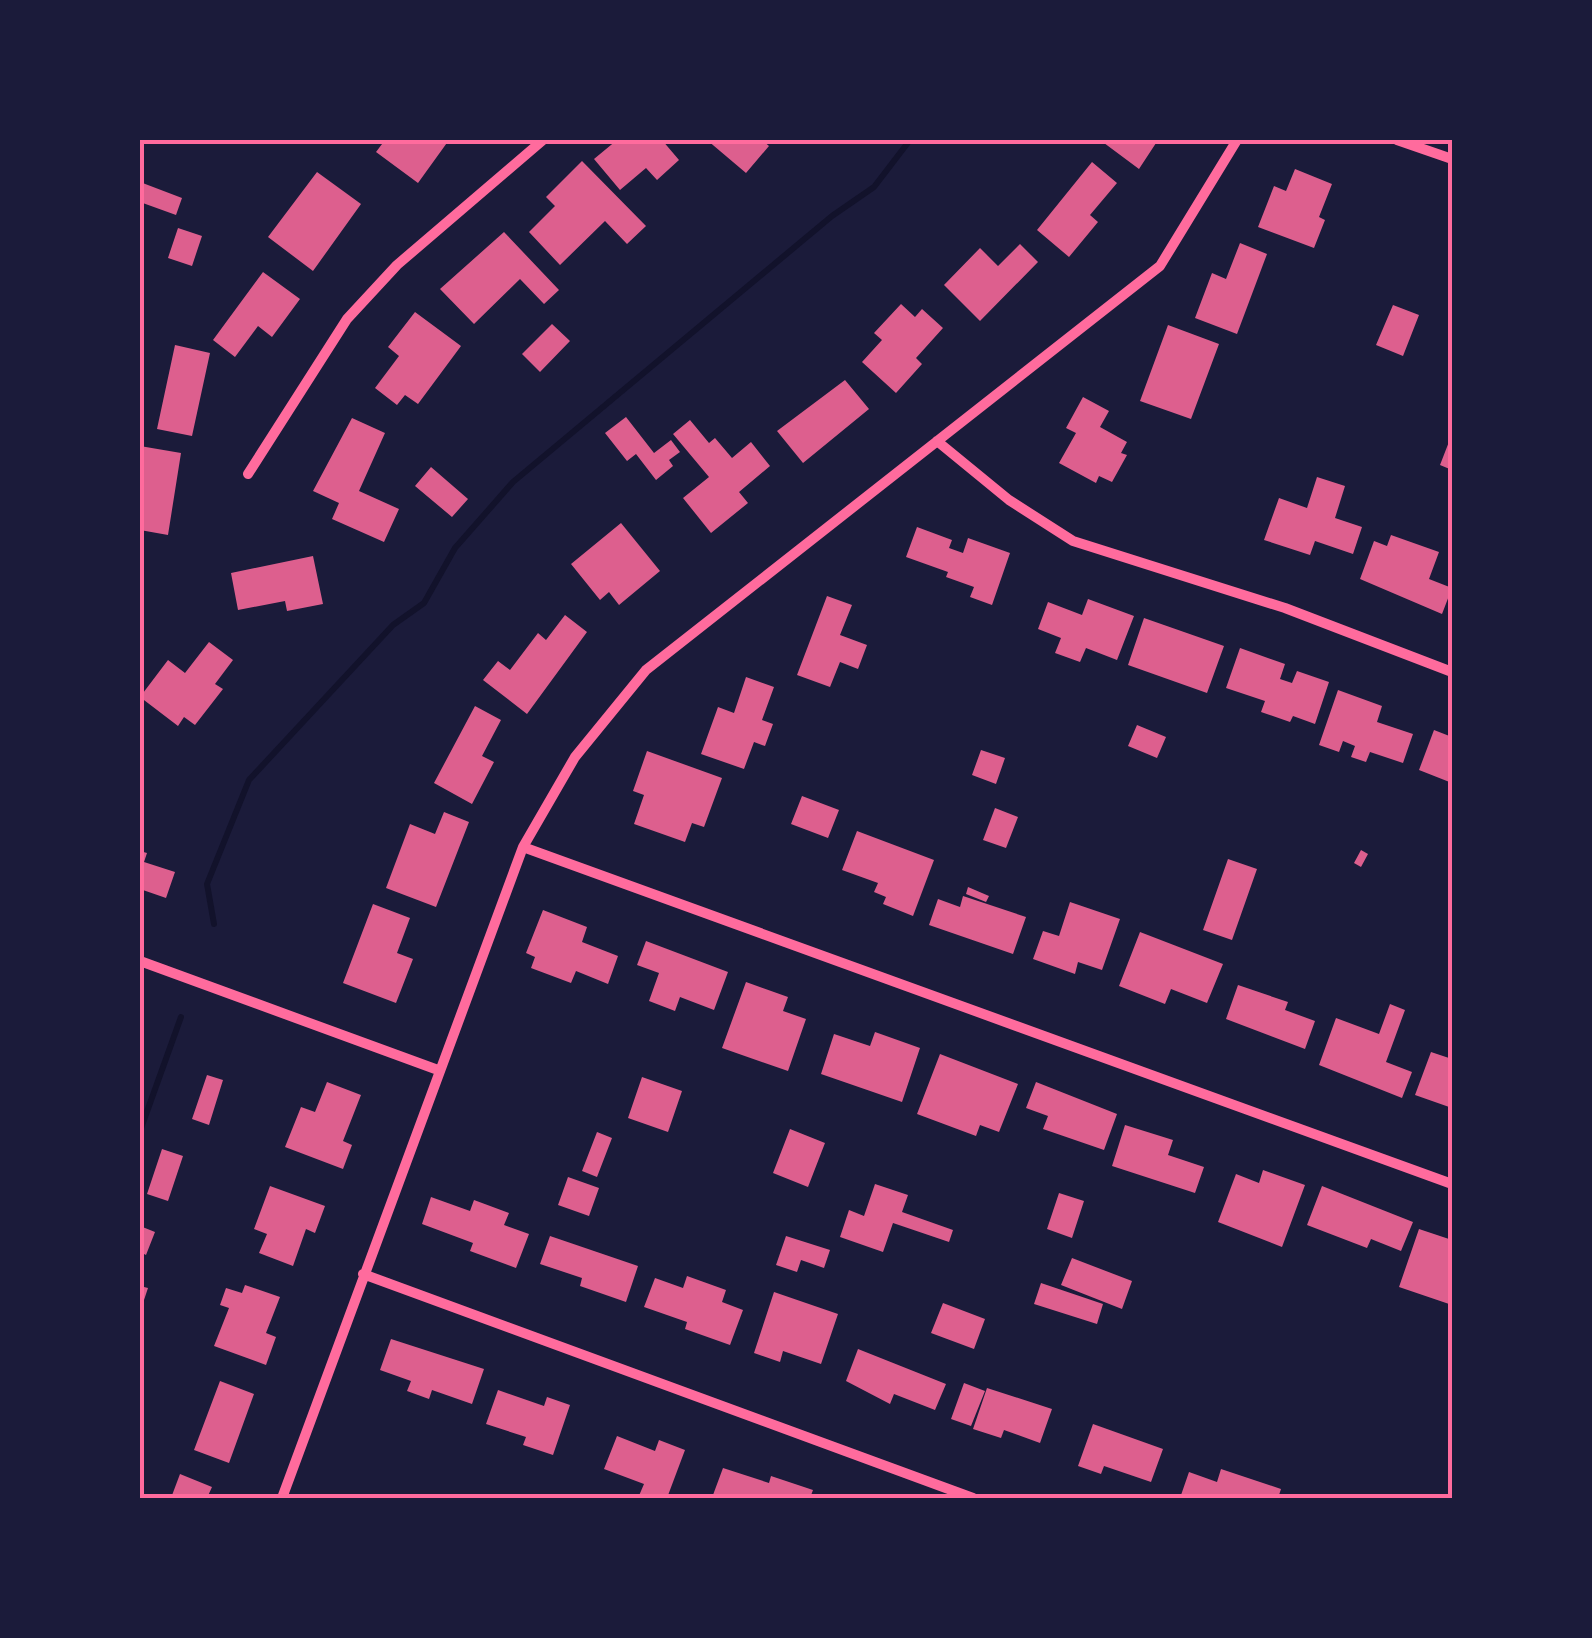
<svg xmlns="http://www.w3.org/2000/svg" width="1592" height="1638" viewBox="0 0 1592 1638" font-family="'Asap Condensed',sans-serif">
  <rect width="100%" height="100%" fill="#1b1b3a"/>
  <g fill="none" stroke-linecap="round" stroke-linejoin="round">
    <path stroke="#12122b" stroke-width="6" d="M214,924L207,884L249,780L393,625L424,603L455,548L513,482L832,216L874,187L910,140
      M140,1131L181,1017"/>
  </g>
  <path fill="#dd5f8e" d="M385,140H449L418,183L376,152Z
    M617,140H662L679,160L657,180L646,168L620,190L594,159Z
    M707,140H762L769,146L746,173Z
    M1100,140H1158L1139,169Z
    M582,161L646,226L627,244L605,221L560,265L529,232L555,206L546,197Z
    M1092,162L1117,183L1090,215L1098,222L1069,257L1037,230Z
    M1295,169L1332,184L1319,217L1325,220L1314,248L1258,227L1274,186L1286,191Z
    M317,172L361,204L313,271L268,237Z
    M140,182L182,198L176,215L140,202Z
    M178,228L202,236L192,266L168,258Z
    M504,232L559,290L544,304L520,279L474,324L440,289Z
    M1240,243L1267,254L1237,334L1195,318L1212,273L1226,279Z
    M1020,244L1038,262L980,321L944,285L980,248L998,266Z
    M263,272L300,299L272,337L258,326L235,357L213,340Z
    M901,304L915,317L922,309L943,328L916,358L922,364L896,393L862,362L882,340L874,333Z
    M1393,305L1419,315L1403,356L1376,345Z
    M415,312L461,346L418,404L405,395L397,405L375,388L399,356L388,347Z
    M552,324L570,341L540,372L522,354Z
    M1168,325L1219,344L1191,419L1140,401Z
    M175,345L210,353L192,436L157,429Z
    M845,380L869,409L803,463L777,431Z
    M1083,397L1109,411L1100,427L1127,442L1121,453L1127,455L1112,482L1099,476L1096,483L1059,463L1076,433L1066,428Z
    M626,417L654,453L671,440L680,452L669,460L673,466L656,480L636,454L627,461L605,433Z
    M352,418L385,433L359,491L399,509L384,542L332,519L339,503L313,491Z
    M690,420L709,443L715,438L732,458L751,442L770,466L739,492L748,503L711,533L683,498L709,477L673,434Z
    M1452,434V470L1440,465Z
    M140,446L181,453L168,535L140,530Z
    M431,467L468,499L452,517L415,486Z
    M1317,477L1345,486L1335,518L1362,527L1353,554L1315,541L1310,555L1264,540L1279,498L1307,508Z
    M621,523L660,571L619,605L609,592L600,600L571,564Z
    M917,527L952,540L949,548L963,553L968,538L1010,553L992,605L970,597L974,587L946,577L948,572L906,557Z
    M1391,535L1439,552L1429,579L1452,588L1442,614L1360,579L1374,541L1387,546Z
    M313,556L323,604L287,611L285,601L238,610L231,573Z
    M827,596L852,605L840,635L867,645L858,669L840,662L830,687L797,675Z
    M1088,599L1134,616L1117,660L1086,648L1080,662L1055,653L1061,638L1038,629L1048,602L1082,615Z
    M565,615L587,632L527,714L483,680L498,661L510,670L538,633L546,640Z
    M1144,618L1224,646L1207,693L1128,665Z
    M209,642L233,660L215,684L223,689L195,725L184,717L178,726L140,697L168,660L185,673Z
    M1240,648L1285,664L1280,679L1292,683L1297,671L1329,682L1315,724L1293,716L1290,722L1261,712L1265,701L1226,688Z
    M746,677L774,687L762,720L773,724L765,746L754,742L744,769L701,754L718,707L734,713Z
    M1338,690L1382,706L1377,722L1413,734L1403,763L1370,752L1366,762L1351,757L1355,746L1343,741L1339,752L1319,745Z
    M475,706L501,720L482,756L494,762L472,804L434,783Z
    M1137,725L1166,737L1157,758L1128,746Z
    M1434,730L1452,737V783L1419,770Z
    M981,750L1005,758L996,784L972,775Z
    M647,751L722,778L704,827L692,823L685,842L634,824L644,795L633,791Z
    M802,796L839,810L828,838L791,824Z
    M995,808L1018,817L1006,848L983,840Z
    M444,812L469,822L436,907L386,888L410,824L435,834Z
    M857,831L934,860L913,916L883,904L886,897L874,892L878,883L842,870Z
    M1361,850L1368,854L1361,867L1354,863Z
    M140,851L147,853L144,862L175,872L166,898L140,889Z
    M1228,859L1257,869L1232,940L1203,930Z
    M968,887L989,896L986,902L966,894Z
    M963,896L1026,917L1013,954L929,925L938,899L960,907Z
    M1070,902L1120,919L1102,970L1078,962L1075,974L1033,959L1043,931L1059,936Z
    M373,904L410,918L397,953L413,959L396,1003L343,983Z
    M543,910L587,927L582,942L618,956L608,984L576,971L571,983L531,968L535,957L526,953Z
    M1140,932L1223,964L1207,1003L1171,989L1165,1004L1119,986Z
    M646,941L728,972L714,1010L680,997L675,1011L649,1001L659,973L637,965Z
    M746,982L788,997L783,1011L806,1019L788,1071L722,1048Z
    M1238,985L1288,1002L1285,1010L1315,1021L1305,1049L1226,1019Z
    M1390,1004L1405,1010L1386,1062L1412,1072L1402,1098L1319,1065L1336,1018L1379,1034Z
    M875,1032L920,1048L902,1102L821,1074L834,1034L870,1046Z
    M1431,1052L1452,1059V1108L1415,1095Z
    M940,1054L1018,1084L999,1132L980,1125L976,1136L917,1114Z
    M207,1075L223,1080L209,1125L192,1119Z
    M642,1077L682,1091L668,1132L628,1118Z
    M327,1082L361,1095L343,1141L352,1145L343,1169L285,1147L301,1107L315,1112Z
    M1036,1082L1117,1114L1104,1150L1043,1129L1048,1116L1026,1108Z
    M1125,1125L1173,1140L1168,1155L1204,1167L1195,1193L1112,1166Z
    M790,1129L825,1143L808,1187L773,1173Z
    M597,1132L612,1138L597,1177L582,1171Z
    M162,1149L183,1156L168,1201L147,1194Z
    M1263,1170L1305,1185L1282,1247L1218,1222L1236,1174L1259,1183Z
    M568,1177L599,1188L589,1216L558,1205Z
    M875,1184L908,1195L902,1212L953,1230L949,1242L893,1223L883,1252L840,1237L849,1210L864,1216Z
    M270,1186L325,1206L315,1233L306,1229L293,1266L259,1253L267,1234L254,1229Z
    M1322,1186L1413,1222L1401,1251L1371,1239L1367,1248L1307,1225Z
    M1059,1193L1084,1201L1072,1238L1047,1229Z
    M431,1197L470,1211L474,1200L509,1213L504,1225L529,1234L516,1268L470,1251L473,1243L422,1224Z
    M140,1226L155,1232L146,1255L140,1252Z
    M1419,1229L1452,1240V1305L1399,1287Z
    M550,1236L638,1266L626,1302L580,1286L582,1278L540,1264Z
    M786,1236L830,1250L824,1268L801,1260L797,1272L776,1265Z
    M1072,1258L1132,1281L1122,1309L1061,1285Z
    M687,1276L726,1290L722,1302L743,1310L730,1345L685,1329L687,1322L644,1307L655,1278L683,1288Z
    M1041,1283L1103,1304L1097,1324L1034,1304Z
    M245,1285L280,1297L266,1333L276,1337L266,1365L214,1346L229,1308L220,1305L226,1288L242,1293Z
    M140,1286L148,1288L141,1309H140Z
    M774,1292L838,1314L821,1364L783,1351L780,1362L754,1353Z
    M943,1303L985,1319L974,1349L931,1333Z
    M391,1339L484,1369L472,1404L432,1390L429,1399L407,1391L411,1381L380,1370Z
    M858,1349L946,1384L935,1410L894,1394L890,1404L846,1381Z
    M220,1381L254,1394L229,1463L194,1450Z
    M964,1383L985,1391L971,1426L951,1419Z
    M987,1388L1052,1409L1040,1443L1004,1430L1001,1438L973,1429Z
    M498,1390L544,1406L547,1397L570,1405L553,1455L523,1445L526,1437L486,1424Z
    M1093,1424L1163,1449L1151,1482L1104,1466L1101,1474L1078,1466Z
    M617,1436L655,1451L659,1440L685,1450L667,1498H638L644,1484L604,1469Z
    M723,1468L769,1483L771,1476L813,1490L810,1498H721L713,1495Z
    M1221,1469L1281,1489L1278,1498H1180L1189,1472L1217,1482Z
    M180,1474L212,1487L207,1498H171Z"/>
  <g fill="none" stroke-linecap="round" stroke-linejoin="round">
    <path stroke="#ff6b9d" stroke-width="10" d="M1397,140L1452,159
      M937,441L1009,500L1073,541L1285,608L1452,672
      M248,474L347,319L397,265L543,140
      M523,847L1452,1184
      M140,961L438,1070
      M363,1274L973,1498
      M282,1498L523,847L575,757L646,670L1160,266L1237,140"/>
  </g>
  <rect width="1592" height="1638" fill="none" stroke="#1b1b3a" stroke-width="285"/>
  <rect x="142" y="142" width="1308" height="1354" fill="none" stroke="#ff6b9d" stroke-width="4"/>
</svg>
